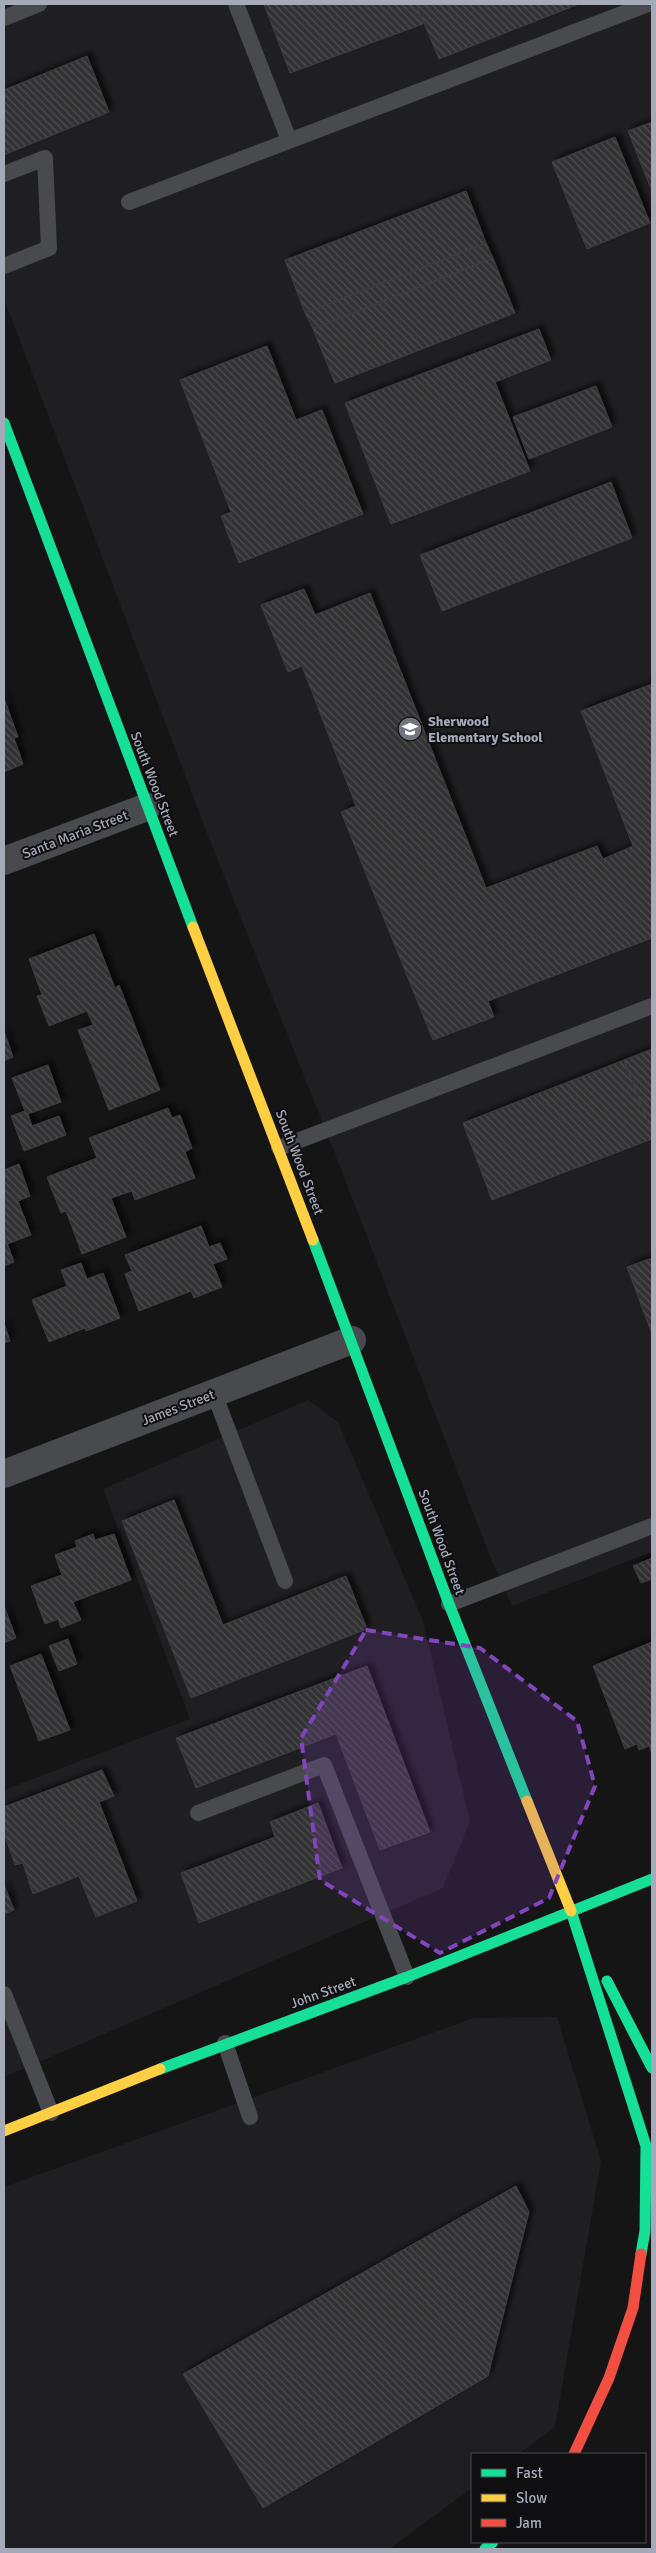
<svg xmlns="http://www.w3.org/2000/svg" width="656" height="2553" viewBox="0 0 656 2553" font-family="Signika,sans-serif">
  <defs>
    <pattern id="building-back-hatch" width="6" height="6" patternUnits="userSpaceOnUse" patternTransform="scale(1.25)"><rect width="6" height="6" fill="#333334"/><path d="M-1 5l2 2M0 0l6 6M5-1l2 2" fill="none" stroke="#4e4e4f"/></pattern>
    <filter id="shadow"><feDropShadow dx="4.5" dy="-4.5" stdDeviation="2.5" flood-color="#0009"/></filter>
  </defs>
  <rect width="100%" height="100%" fill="#151515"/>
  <path fill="#1f1f21" d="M4,4H652V1552L512,1606L489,1554L341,1169L209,838L4,299Z
    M308,1400L338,1422L423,1621L470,1822L443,1888L4,2077V1790L190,1719L103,1489Z
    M557,2017L601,2161L555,2427L518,2454H472V2488L389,2549H4V2187L474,2018Z"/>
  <path fill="url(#building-back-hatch)" stroke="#3d3e41" filter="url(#shadow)" d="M264,4H416L423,24L290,73Z
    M416,4H579L439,59Z
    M87,56L109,112L4,155V90Z
    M652,122V191L628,131Z
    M615,137L650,223L587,249L552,162Z
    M466,191L486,243L305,313L285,260Z
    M486,243L493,258L313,329L305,313Z
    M493,258L515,313L335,383L313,329Z
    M539,329L551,360L495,382L530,471L391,524L345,403Z
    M267,346L296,420L322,410L363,514L239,563L221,516L231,512L180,380Z
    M596,386L612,427L529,459L513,417Z
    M611,482L632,538L442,611L420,555Z
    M304,589L315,615L370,593L486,888L597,846L603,859L633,846L581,711L652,684V938L488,1001L494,1017L433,1040L341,812L356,806L302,666L288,672L261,605Z
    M4,698L18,737L14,738L23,764L4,772Z
    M94,934L115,988L119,985L160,1090L109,1110L78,1030L93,1025L87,1011L49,1026L37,996L42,995L29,959Z
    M4,1031L13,1057L4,1061Z
    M652,1049V1133L624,1060Z
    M624,1060L652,1133V1139L492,1200L463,1123Z
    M48,1065L61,1102L28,1114L32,1126L59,1116L66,1135L24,1151L11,1116L25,1111L12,1078Z
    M168,1108L172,1118L180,1115L192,1148L185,1152L195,1178L135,1200L132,1191L111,1198L126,1237L82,1254L66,1211L61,1213L47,1177L97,1158L89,1138Z
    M19,1164L30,1196L18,1201L31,1235L7,1244L4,1235V1170Z
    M201,1226L209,1247L220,1243L227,1259L213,1264L222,1287L194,1298L191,1291L139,1311L125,1274L132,1271L125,1255Z
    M4,1235L14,1262L4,1266Z
    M652,1258V1334L627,1267Z
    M81,1263L87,1279L103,1273L120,1318L86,1331L85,1328L49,1342L32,1300L67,1286L61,1270Z
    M4,1323L10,1341L4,1343Z
    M174,1500L223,1625L346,1576L367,1629L191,1698L122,1521Z
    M93,1534L95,1540L114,1534L131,1580L73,1602L81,1620L61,1628L58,1619L45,1624L31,1586L62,1575L55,1555L77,1547L75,1541Z
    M652,1558V1579L641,1583L633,1566Z
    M4,1606L16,1638L4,1643Z
    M68,1639L77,1664L59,1671L49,1646Z
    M652,1642V1754L649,1746L639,1750L637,1744L625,1749L593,1666Z
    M41,1654L70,1730L39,1741L10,1666Z
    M367,1666L430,1832L380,1850L336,1734L196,1788L176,1738Z
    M102,1770L114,1796L99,1802L137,1901L96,1917L79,1876L33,1894L23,1863L15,1865L4,1833V1807Z
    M318,1803L342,1868L199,1923L181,1873L275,1837L270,1822Z
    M4,1885L14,1910L4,1914Z
    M516,2186L529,2212L488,2376L263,2508L183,2374Z"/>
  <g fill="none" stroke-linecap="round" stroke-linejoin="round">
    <path stroke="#484a4e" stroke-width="16" d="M236,4L289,140
      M4,18L39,4
      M4,174L45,158L49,248L4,266
      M129,202L648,4
      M279,1148L652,1006
      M214,1393L285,1581
      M449,1604L652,1526
      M198,1813L324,1765L407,1977
      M4,1994L51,2113
      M225,2043L250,2117"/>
    <path stroke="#484a4e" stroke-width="28" d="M4,861L147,807
      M4,1474L352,1340"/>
    <path stroke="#16e098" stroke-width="11" d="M4,423L193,927
      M313,1240L449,1604L527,1801
      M571,1911L646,2146L645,2231L641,2254
      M607,1981L652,2068
      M160,2069L407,1977L652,1879
      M485,2549L493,2542"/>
    <path stroke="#ffcf43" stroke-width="11" d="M193,927L313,1240
      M527,1801L571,1911
      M4,2131L160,2069"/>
    <path stroke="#f24e42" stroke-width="11" d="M574,2454L609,2378L633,2308L641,2254"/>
  </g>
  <path fill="#8345bd" fill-opacity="0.2" stroke="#8345bd" stroke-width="4" stroke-dasharray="10 6" stroke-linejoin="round" d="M366,1630L480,1648L577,1721L595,1786L549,1898L440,1953L320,1880L301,1738Z"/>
  <defs>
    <g id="school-disc" transform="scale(1.25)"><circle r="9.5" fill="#72767e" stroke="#0f0f11"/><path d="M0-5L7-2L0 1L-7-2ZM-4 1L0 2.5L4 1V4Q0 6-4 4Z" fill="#fff"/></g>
  </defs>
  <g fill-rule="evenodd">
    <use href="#school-disc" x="410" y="729"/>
  </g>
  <g text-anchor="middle" stroke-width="4" stroke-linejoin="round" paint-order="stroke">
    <g font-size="14" font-weight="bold" fill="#a4aab7" stroke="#0f0f11" text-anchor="start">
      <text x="428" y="726">Sherwood<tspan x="428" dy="16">Elementary School</tspan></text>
    </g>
    <g font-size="14" fill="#a4aab7" stroke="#0f0f11">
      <text transform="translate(155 784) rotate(69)" y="5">South Wood Street</text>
      <text transform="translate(75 834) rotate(-21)" y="5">Santa Maria Street</text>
      <text transform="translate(300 1162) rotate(69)" y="5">South Wood Street</text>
      <text transform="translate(178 1407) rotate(-21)" y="5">James Street</text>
      <text transform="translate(442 1542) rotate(70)" y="5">South Wood Street</text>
      <text transform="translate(323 1992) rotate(-20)" y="5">John Street</text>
    </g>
  </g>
  <rect width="656" height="2553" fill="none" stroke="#a4aab7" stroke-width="10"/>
  <rect x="471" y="2453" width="175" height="90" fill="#0f0f11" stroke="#4b4d53"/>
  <rect x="481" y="2469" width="25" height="8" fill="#16e098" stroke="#4b4d53"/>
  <text x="516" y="2478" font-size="15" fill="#a4aab7">Fast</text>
  <rect x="481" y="2494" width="25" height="8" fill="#ffcf43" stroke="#4b4d53"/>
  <text x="516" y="2503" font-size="15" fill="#a4aab7">Slow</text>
  <rect x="481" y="2519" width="25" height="8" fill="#f24e42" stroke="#4b4d53"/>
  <text x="516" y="2528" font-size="15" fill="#a4aab7">Jam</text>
</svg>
